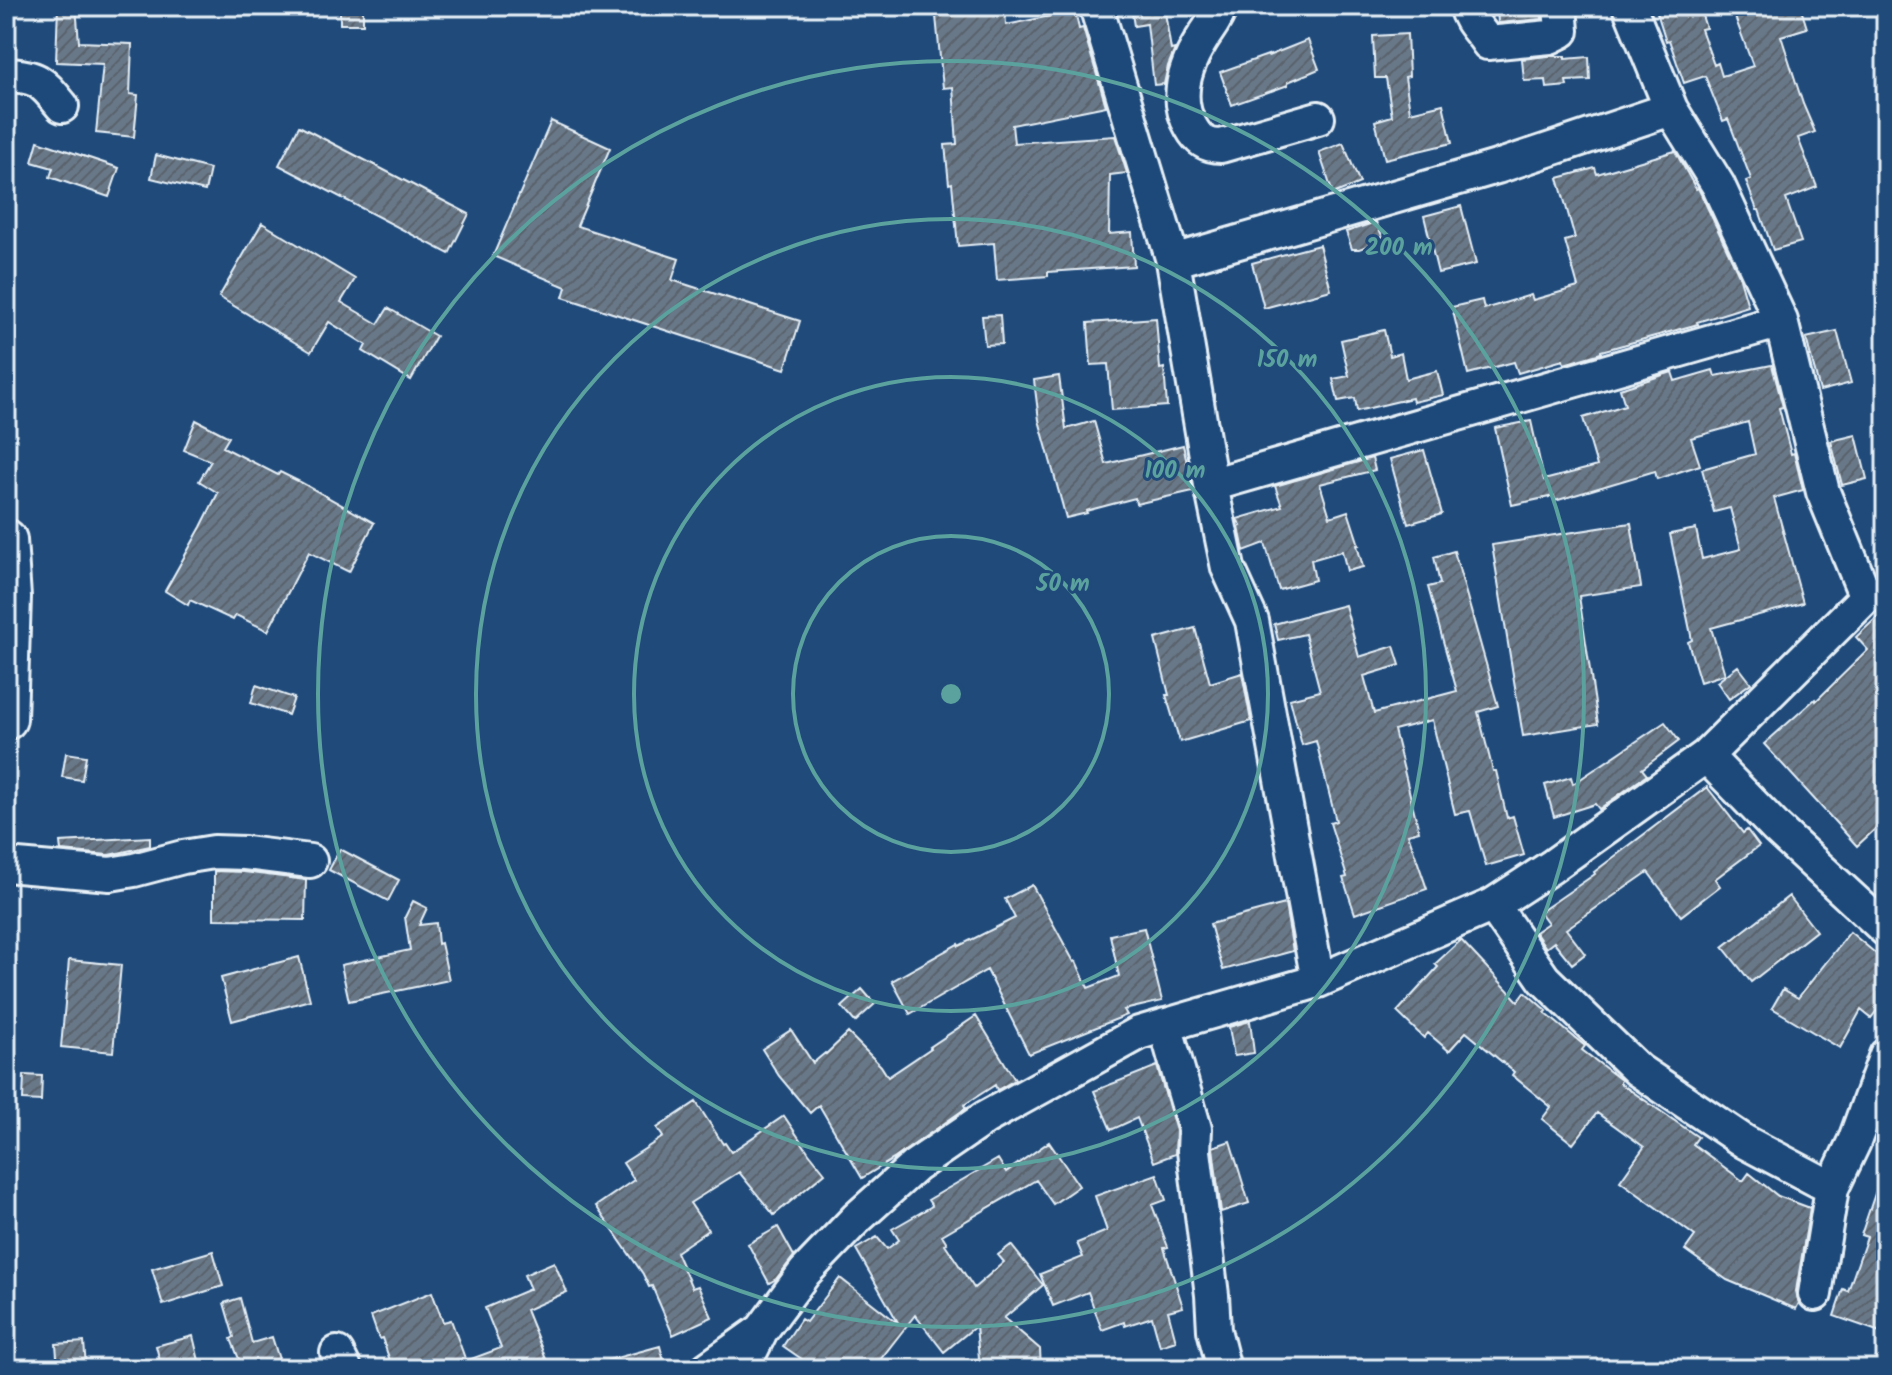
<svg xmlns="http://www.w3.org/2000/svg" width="1892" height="1375" viewBox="0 0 1892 1375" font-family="Kalam,sans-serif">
  <defs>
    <pattern id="building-hatch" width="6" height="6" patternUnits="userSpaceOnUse" patternTransform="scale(2)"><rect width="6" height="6" fill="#687888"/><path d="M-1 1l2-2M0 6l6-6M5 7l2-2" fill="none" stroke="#59626c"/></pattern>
  </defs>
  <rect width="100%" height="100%" fill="#1f4a7a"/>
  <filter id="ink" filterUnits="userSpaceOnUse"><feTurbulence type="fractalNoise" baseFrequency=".0125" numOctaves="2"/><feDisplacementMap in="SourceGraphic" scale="16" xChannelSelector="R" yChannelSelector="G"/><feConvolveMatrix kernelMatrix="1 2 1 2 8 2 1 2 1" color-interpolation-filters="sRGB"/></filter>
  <g filter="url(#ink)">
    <path fill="url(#building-hatch)" stroke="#e8f1f8" stroke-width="2" d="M58,6H76L79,42L132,44L130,94L138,95L134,137L96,133L103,64L56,62Z
      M935,6H978V10L1005,7L1006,25L1075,11L1079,29L1083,28L1106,106L1012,125L1014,143L1115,136L1127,173L1110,175L1109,234L1132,232L1134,266L1048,272V276L997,280L994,243L958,246L952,183L949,184L945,145L957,144L953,87L943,88Z
      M1131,6H1164L1171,50L1175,49L1168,66L1164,84L1154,85L1147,24L1134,26Z
      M1497,6H1541L1542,19L1498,23Z
      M1655,6H1699L1706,28L1701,29L1714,65L1718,63L1722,76L1753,66L1731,6H1800L1807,28L1781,36L1803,104L1815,132L1798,138L1817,187L1786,199L1801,242L1773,250L1759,210H1757L1746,181L1751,179L1728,119L1723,121L1705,76L1684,83L1669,40L1666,41Z
      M340,7H363V24H340Z
      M1407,34L1409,76L1405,77L1410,112L1443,104L1452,143L1385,159L1375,121L1392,116L1386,78H1375L1373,36Z
      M1308,40L1319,69L1288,82V85L1232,105L1220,72L1268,55V56Z
      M1556,55V56H1565V59L1589,57L1590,80L1566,81L1567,86L1547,88L1546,80L1524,81L1522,59Z
      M551,121L610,148L577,226L679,259L672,280L800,321L785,369L563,297L566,287L493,256Z
      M299,126L469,214L449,254L279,165Z
      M38,141L119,168L109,197L50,177L53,168L32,162Z
      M1343,143L1360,183L1333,194L1319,152Z
      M1675,151L1696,189L1698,188L1701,194L1739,275L1748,306L1697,322L1698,324L1601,351V353L1564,364L1563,360L1518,373L1514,362L1468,374L1452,307L1482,300L1484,309L1531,295L1533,300L1578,287L1565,241L1575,238L1558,178L1595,168L1597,174Z
      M156,155L210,169L205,191L151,178Z
      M1461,206L1476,264L1438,273L1424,216Z
      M1376,222L1384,240L1359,249H1352L1346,232Z
      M262,223L355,279L341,302L378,324L388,308L436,336L411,380L363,351L366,345L329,322L311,352L219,297Z
      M1319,245L1331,290L1264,308L1252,263Z
      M1000,315L1002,344L985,345L982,316Z
      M1156,318L1160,369L1164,368L1167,406L1112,410L1108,364L1091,365L1088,323Z
      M1384,330L1390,356L1401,353L1406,379L1437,371L1443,395L1413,402L1412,398L1357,411L1355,398L1338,401L1333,379L1349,376L1341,340Z
      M1837,331L1851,383L1820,391L1806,338Z
      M1772,365L1783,407L1779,408L1791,454L1794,453L1803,490L1774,498L1803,603L1711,628L1725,674L1700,682L1688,642L1692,640L1670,534L1696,529L1702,559L1741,549L1730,508L1714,512L1702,469L1755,454L1748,422L1691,438L1700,465L1657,479L1655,471L1555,501L1554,496L1512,505L1495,428L1531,421L1544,480L1597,466L1583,418L1625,405L1620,389L1672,372L1675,381L1713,370L1715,376Z
      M1059,376L1066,429L1094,421L1106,464L1183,445L1193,491L1136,504L1135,498L1086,511L1087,513L1066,518L1039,420L1034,380Z
      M196,420L229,437L223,447L278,475L280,472L302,483L374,523L349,572L309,552L268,631L236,615L233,620L190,600L188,605L165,591L201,527L218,493L199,481L211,461L184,450Z
      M1856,435L1867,479L1842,485L1831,441Z
      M1424,450L1442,514L1408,524L1390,459Z
      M1372,458L1375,470L1320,484L1330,517L1348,511L1359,545H1357L1363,567L1347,571L1342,551L1311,560L1315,580L1279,590L1265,543L1244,551L1239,527L1241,526L1237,519L1282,506L1275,486Z
      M1631,523L1641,587L1579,596L1598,724L1523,736L1492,545Z
      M1454,551L1498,706L1478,712L1493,771H1496L1507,818L1513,816L1524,855L1486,866L1470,811L1455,814L1432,720L1394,730L1419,831L1408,834L1427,889L1355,914L1343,878L1347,877L1330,823L1336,821L1316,741L1302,745L1290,699L1320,691L1305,634L1278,640L1274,624L1345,605L1359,657L1394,646L1400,665L1364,676L1374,713L1457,691L1428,587L1440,584L1434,557Z
      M1886,609V819L1857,846L1764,744L1815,699L1816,701L1868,650L1856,637Z
      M1195,628L1210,683L1242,673L1251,721L1180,742L1166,695H1169L1155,639Z
      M1738,666L1751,683L1729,699L1717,682Z
      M256,685L294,698L288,715L251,703Z
      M1665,722L1679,741L1642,769L1647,775L1599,809L1595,804L1554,817L1545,785L1571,777L1573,784Z
      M66,753L86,756L82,780L62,777Z
      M1707,787L1743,833L1747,830L1759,846L1715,879L1720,886L1681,916L1648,872L1566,929L1585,954L1572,964L1554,942L1546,948L1535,932L1548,923L1540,912L1595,874L1594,872Z
      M150,837V846L109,855L61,851L60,842Z
      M340,849L399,880L388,901L329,870Z
      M214,871L244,872L306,880L305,920L214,919Z
      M1032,885L1074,962L1076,961L1088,988L1119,976L1110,935L1144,928L1162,1001L1124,1010L1127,1015L1029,1054L987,970L910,1014L892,981L958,944L959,946L1015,918L1005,899Z
      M1789,896L1816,931L1751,982L1723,947Z
      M413,901L427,908L419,925L436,923L438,944L441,943L449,980L349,1001L341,965L410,950L405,917Z
      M1285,904L1293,951L1223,970L1210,924Z
      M1850,932L1886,962V999L1871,1018L1861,1010L1840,1048L1772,1008L1783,989L1798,998Z
      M1461,940L1518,1001L1525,992L1547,1011L1545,1013L1585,1046L1582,1050L1621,1080L1620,1083L1698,1137L1693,1144L1743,1181L1749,1173L1778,1196L1810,1208L1796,1291L1799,1303L1796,1309L1727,1280L1685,1250L1695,1236L1620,1181L1644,1147L1597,1113L1573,1144L1542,1119L1551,1107L1512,1075L1514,1072L1466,1032L1449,1051L1428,1033L1424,1038L1397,1012L1438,967L1435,964Z
      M299,957L310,1000L232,1021L221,978Z
      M69,960L121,965L113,1052L61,1047Z
      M862,989L875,1004L855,1022L842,1007Z
      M976,1016L1015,1080L997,1090L995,1085L964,1105L966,1108L895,1158L862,1178L819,1105L810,1113L779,1076L762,1049L791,1030L813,1063L825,1053L826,1054L848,1033L881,1066L888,1077L931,1048L930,1047Z
      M1250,1021L1254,1053L1234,1056L1229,1027Z
      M1157,1066L1176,1131L1175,1154L1154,1162L1137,1118L1111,1130L1094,1091Z
      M24,1075L42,1076L41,1101L23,1100Z
      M696,1102L723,1144L725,1143L731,1152L784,1116L809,1153L825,1173L774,1215L739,1172L690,1203L708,1230L676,1252L692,1288L698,1286L712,1317L673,1335L652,1286L649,1287L643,1274L596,1206L634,1180L623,1163L663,1137L657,1128Z
      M1230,1141L1249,1203L1221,1212L1213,1147Z
      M1049,1142L1079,1186L1053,1204L1036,1180L942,1235L947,1243L945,1244L974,1288L1004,1262L998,1255L1011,1245L1043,1285L1004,1318L1040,1349L1041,1369H980L976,1326L944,1352L915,1315L873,1369H816L783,1346L801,1319L806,1322L840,1278L899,1324L856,1249L877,1237L887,1249L899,1240L892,1229L932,1206L928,1200L998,1159L1006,1172Z
      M1883,1170L1886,1171V1334L1834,1316L1843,1289L1848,1291L1867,1237L1861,1235Z
      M1157,1174L1166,1200L1152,1205L1168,1247L1164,1248L1183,1307L1168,1311L1176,1341L1160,1346L1152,1317L1125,1326L1124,1322L1102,1330L1088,1292L1053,1306L1040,1274L1083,1257L1077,1243L1107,1231L1095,1196Z
      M778,1227L794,1256L776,1279L769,1283L748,1244Z
      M213,1251L223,1286L163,1305L152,1269Z
      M554,1262L567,1292L526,1310L550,1369H393L382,1338L379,1339L371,1316L432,1292L443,1322L451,1320L466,1361L501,1348L485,1308L530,1289L524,1275Z
      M240,1298L252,1343L272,1337L282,1369H243L231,1339L234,1337L224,1303Z
      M193,1336L201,1369H162L156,1346Z
      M84,1342L86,1367L58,1369L56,1344Z
      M660,1346L666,1369H594V1364Z"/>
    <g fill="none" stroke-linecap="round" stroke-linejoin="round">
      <g stroke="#e8f1f8" stroke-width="38">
        <path id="minor" d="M1096,6L1173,261L1211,485L1228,568L1252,621L1318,981
          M1221,6C1217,19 1209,28 1202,39C1185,66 1174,98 1191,127C1198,140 1206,146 1221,146L1318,118
          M1465,6C1469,22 1479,29 1488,43L1550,37L1562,31L1560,6
          M1629,6L1671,109L1718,185L1781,321
          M6,75C39,76 42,82 62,106
          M1173,261L1497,167L1671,109
          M1211,485L1781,321L1823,492L1866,597
          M1706,756L1777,829L1886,930
          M6,865L110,874L134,870L183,857L214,852L245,853L310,861
          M1493,905L1544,979L1638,1070L1745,1142L1832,1188
          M1165,1025L1195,1129L1194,1151L1212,1295L1214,1330L1224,1369
          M1815,1294L1832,1188L1854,1142L1886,1055
          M337,1353L345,1369
          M707,1369L759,1332
          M742,1369L761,1331L805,1272L856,1219L915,1166L985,1118L1139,1033L1318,981L1493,905L1551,867L1706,756L1866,597L1886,589"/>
      </g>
      <g stroke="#e8f1f8" stroke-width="46">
        <path id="major" d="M6,540L10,597L6,719"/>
      </g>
      <use href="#minor" stroke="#1f4a7a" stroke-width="32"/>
      <use href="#major" stroke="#1f4a7a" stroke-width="40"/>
    </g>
  </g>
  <g fill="none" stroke="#5ba19e" stroke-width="4">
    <circle cx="951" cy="694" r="158"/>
    <circle cx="951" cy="694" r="317"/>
    <circle cx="951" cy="694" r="475"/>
    <circle cx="951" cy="694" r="633"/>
  </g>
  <circle cx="951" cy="694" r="12" fill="#5ba19e" stroke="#1f4a7a" stroke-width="4"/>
  <g font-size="24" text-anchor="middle" font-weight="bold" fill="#5ba19e" stroke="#1f4a7a" stroke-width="6" stroke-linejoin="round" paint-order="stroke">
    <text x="1399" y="255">200 m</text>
    <text x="1287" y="367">150 m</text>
    <text x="1175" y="478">100 m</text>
    <text x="1063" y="591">50 m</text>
  </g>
  <rect width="1892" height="1375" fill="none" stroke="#1f4a7a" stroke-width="32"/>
  <rect x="16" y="16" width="1860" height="1343" fill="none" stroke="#e8f1f8" stroke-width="3" filter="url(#ink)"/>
</svg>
